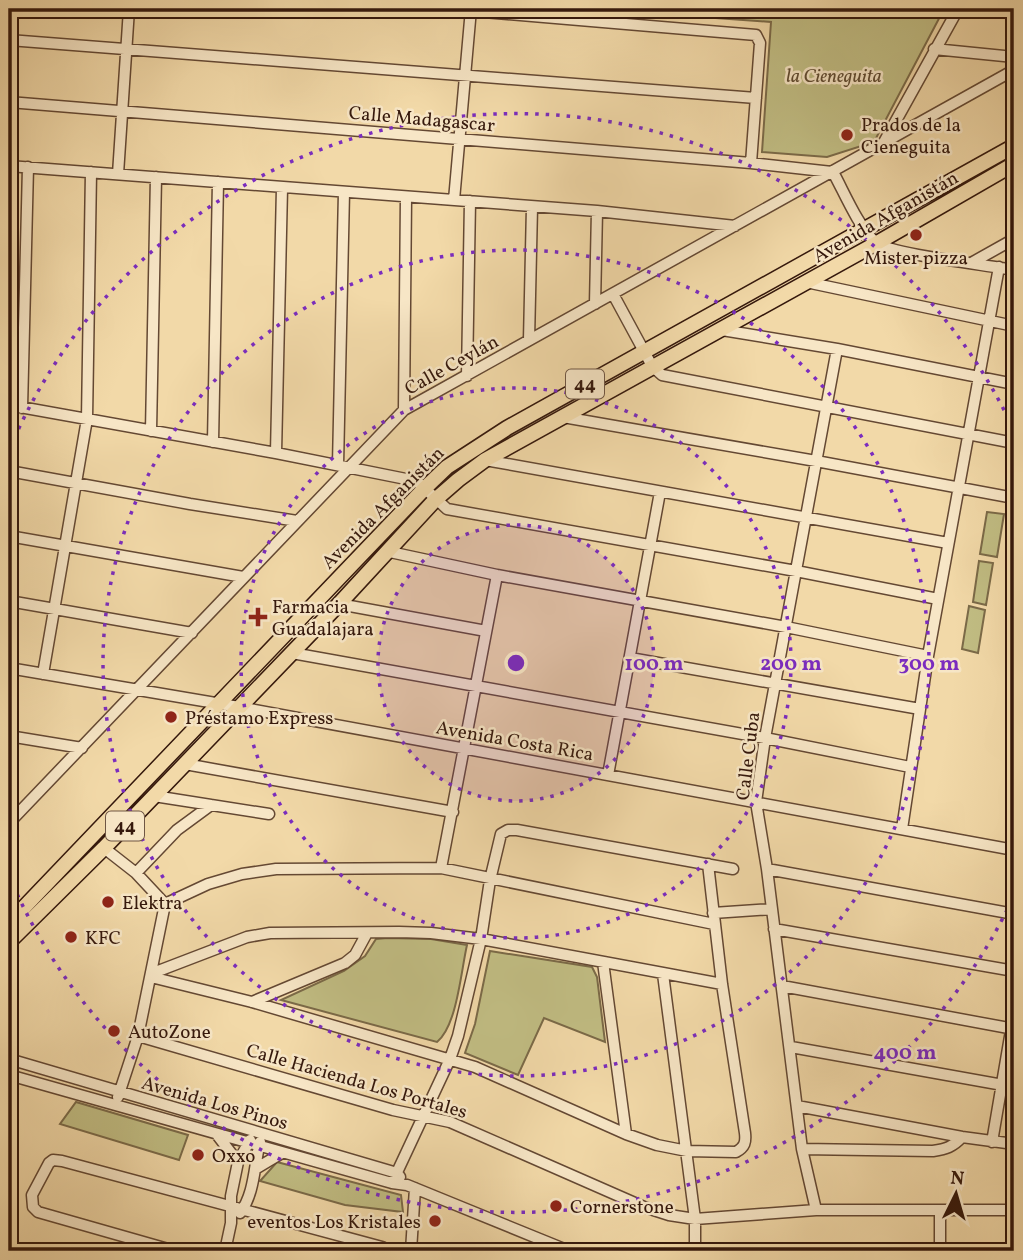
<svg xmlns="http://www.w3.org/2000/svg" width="1023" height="1260" viewBox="0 0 1023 1260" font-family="Vollkorn,serif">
  <rect width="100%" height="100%" fill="#f2d9a8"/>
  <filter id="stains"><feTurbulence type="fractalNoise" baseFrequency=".00286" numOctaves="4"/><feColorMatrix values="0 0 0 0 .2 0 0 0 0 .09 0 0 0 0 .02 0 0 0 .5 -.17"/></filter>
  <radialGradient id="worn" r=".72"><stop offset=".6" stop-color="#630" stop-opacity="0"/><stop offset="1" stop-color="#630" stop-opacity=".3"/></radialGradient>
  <path fill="#c1bd83" stroke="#7b6a48" stroke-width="2" d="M590,9H944L874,142L827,157L762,152L771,22Z
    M987,512L1004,514L997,557L980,554Z
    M979,561L993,563L986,605L973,602Z
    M969,606L985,610L978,653L962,649Z
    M388,938L431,939L467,945C461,971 457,1026 437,1042L281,1000L344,971L365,956L376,939Z
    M490,951L592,967L597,977L605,1042L544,1018L518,1075L465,1053L475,1024Z
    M76,1102L188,1135L179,1160L60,1124Z
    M277,1162L401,1195L403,1212L345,1205L260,1181Z"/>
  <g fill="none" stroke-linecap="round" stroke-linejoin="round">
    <g stroke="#644833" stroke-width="13">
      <path id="minor" d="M448,9L756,35L760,43L751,163
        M9,40L756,98
        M934,49L1014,57
        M9,102L751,163L832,172
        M883,144L958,9
        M9,166L597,211L735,226
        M833,172C844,192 858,226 875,242C891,255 989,265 1014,270
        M118,174L129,9
        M454,200L471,9
        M973,262L1014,239
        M806,282L1014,326
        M613,294L652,366L662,375L1014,443
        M595,304L597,211
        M722,330L837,349L1014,384
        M529,340L532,207
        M467,376L470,201
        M9,405L276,453L411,480L420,484L447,509L796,571L938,599
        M22,408L28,167
        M404,410L406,197
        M563,417L816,461L1014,498
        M151,431L156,177
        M213,442L218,182
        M276,453L282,188
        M485,460L948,543
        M338,465L344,192
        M9,471L190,504L297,521
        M9,536L243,577
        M390,552L497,575L786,627L928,656
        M9,601L192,633
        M339,604L486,631
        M292,653L765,738L910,767
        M630,658L920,709
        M9,668L239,707L1014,850
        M43,674L87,419L91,172
        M9,736L82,748
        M185,764L453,812
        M608,775L660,492
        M154,796L269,814
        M9,823L404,410L1014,70
        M902,829L928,656L999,267
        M104,848L136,873L165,904L138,1036L118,1097
        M441,868L497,575
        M767,869L1014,914
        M136,873L177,830L211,805
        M165,904L208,884L242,874L276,869L441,868L714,924
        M713,913L772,909
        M774,929L1014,971
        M603,962L626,1134
        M153,973L247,937L270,933L399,932L431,933L481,939L722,984
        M663,974L695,1219V1251
        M151,977L252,1002L475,1067L626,1134L657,1145L687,1151L736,1152C745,1147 746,1142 745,1133L722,984L708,864
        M782,986L1014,1029
        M252,1002L345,963L355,955L367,933
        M138,1036L393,1110L450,1122L644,1207L669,1215L695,1219L816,1210H1014
        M791,1047L1014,1087
        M9,1059L397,1173L400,1177
        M9,1075L392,1183L407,1185L569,1251
        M797,1106L962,1137L1014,1144
        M218,1136L238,1162
        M992,1142L1014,1013
        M802,1149L933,1151C946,1149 953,1147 962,1137
        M257,1168L282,1153
        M392,1183L450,1059L458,1036L481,939L490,880L501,834L508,830H517L733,869
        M816,1210L802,1149L767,869L756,802L765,738L837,349
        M240,1213C255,1193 254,1165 260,1142
        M175,1251L38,1212L33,1207L32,1195L49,1163L53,1160L62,1161L382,1247L389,1251
        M225,1251L231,1223V1196L238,1162L250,1140
        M411,1251L415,1188
        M940,1251V1210"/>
    </g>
    <g stroke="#35180c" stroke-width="17">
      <path id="major" d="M9,923L424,489L447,467L507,428L1014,146
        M9,942L104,848L339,604L435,500L458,480L485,460L877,243L1014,164"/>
    </g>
    <use href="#minor" stroke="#f7e6c6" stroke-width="10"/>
    <use href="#major" stroke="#f2d9a8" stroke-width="14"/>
  </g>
  <circle cx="516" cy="663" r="138" fill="#7b2cbf" fill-opacity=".12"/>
  <g fill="none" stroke="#7b2cbf" stroke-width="3.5" stroke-dasharray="3.5 7">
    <circle cx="516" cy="663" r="138"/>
    <circle cx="516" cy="663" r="275"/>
    <circle cx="516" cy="663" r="413"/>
    <path d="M1012 900A550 550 0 0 1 10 878M10 448A550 550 0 0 1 1012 426"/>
  </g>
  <g fill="#8f2418" stroke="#f7e6c6" stroke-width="2.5">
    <circle cx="847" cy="135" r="7"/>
    <circle cx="916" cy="235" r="7"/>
    <path d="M254.5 606.5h7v7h7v7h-7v7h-7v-7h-7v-7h7z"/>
    <circle cx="171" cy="717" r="7"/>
    <circle cx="108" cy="902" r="7"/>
    <circle cx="71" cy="937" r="7"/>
    <circle cx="114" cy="1031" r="7"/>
    <circle cx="198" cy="1155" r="7"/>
    <circle cx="556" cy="1206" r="7"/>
    <circle cx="435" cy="1221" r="7"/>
  </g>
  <g text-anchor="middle" stroke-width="5" stroke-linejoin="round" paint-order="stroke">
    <g fill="#f7e6c6" stroke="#6f5644" stroke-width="2">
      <rect x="566" y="369.5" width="38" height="29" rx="5"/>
      <rect x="106" y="811.5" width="38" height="29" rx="5"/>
    </g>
    <g font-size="18" font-weight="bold" fill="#35180c">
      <text x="585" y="390">44</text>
      <text x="125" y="832">44</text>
    </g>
    <g font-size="19" font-style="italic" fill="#5f4a30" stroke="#f7e6c6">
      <text x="834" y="82">la Cieneguita</text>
    </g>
    <g font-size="19" fill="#35180c" stroke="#f7e6c6">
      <text transform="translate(422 118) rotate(5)" y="7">Calle Madagascar</text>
      <text transform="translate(885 216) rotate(-30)" y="7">Avenida Afganistán</text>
      <text transform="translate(451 364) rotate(-29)" y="7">Calle Ceylán</text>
      <text transform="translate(382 507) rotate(-45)" y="7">Avenida Afganistán</text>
      <text transform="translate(515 740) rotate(10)" y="7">Avenida Costa Rica</text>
      <text transform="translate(747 756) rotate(-83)" y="7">Calle Cuba</text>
      <text transform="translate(357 1080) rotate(16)" y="7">Calle Hacienda Los Portales</text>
      <text transform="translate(215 1102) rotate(16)" y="7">Avenida Los Pinos</text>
    </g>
    <g font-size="19" fill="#35180c" stroke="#f7e6c6" text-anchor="start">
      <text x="861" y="131">Prados de la<tspan x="861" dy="22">Cieneguita</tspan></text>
      <text x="916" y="264" text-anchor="middle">Mister pizza</text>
      <text x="272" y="613">Farmacia<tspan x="272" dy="22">Guadalajara</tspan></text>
      <text x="185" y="724">Préstamo Express</text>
      <text x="122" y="909">Elektra</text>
      <text x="85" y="944">KFC</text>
      <text x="128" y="1038">AutoZone</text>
      <text x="212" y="1162">Oxxo</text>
      <text x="570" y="1213">Cornerstone</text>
      <text x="421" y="1228" text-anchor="end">eventos Los Kristales</text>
    </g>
  </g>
  <circle cx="516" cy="663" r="10" fill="#7b2cbf" stroke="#f7e6c6" stroke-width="3.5"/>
  <g font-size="21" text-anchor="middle" font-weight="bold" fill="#7b2cbf" stroke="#f7e6c6" stroke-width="5" stroke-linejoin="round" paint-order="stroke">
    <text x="654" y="670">100 m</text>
    <text x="791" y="670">200 m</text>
    <text x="929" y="670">300 m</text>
    <text x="905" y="1059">400 m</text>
  </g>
  <rect width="1023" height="1260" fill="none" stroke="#f2d9a8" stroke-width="35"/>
  <rect x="10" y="10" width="1002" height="1239" fill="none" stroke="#35180c" stroke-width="3.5"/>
  <rect x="18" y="18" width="988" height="1225" fill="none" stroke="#35180c" stroke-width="2"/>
  <g transform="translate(956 1194) rotate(5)" stroke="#f7e6c6" stroke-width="5" paint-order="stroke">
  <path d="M0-5L12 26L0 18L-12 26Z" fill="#35180c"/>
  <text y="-10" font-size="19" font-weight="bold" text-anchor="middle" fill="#35180c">N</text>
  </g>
  <rect width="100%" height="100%" filter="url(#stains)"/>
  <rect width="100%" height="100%" fill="url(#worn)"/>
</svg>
